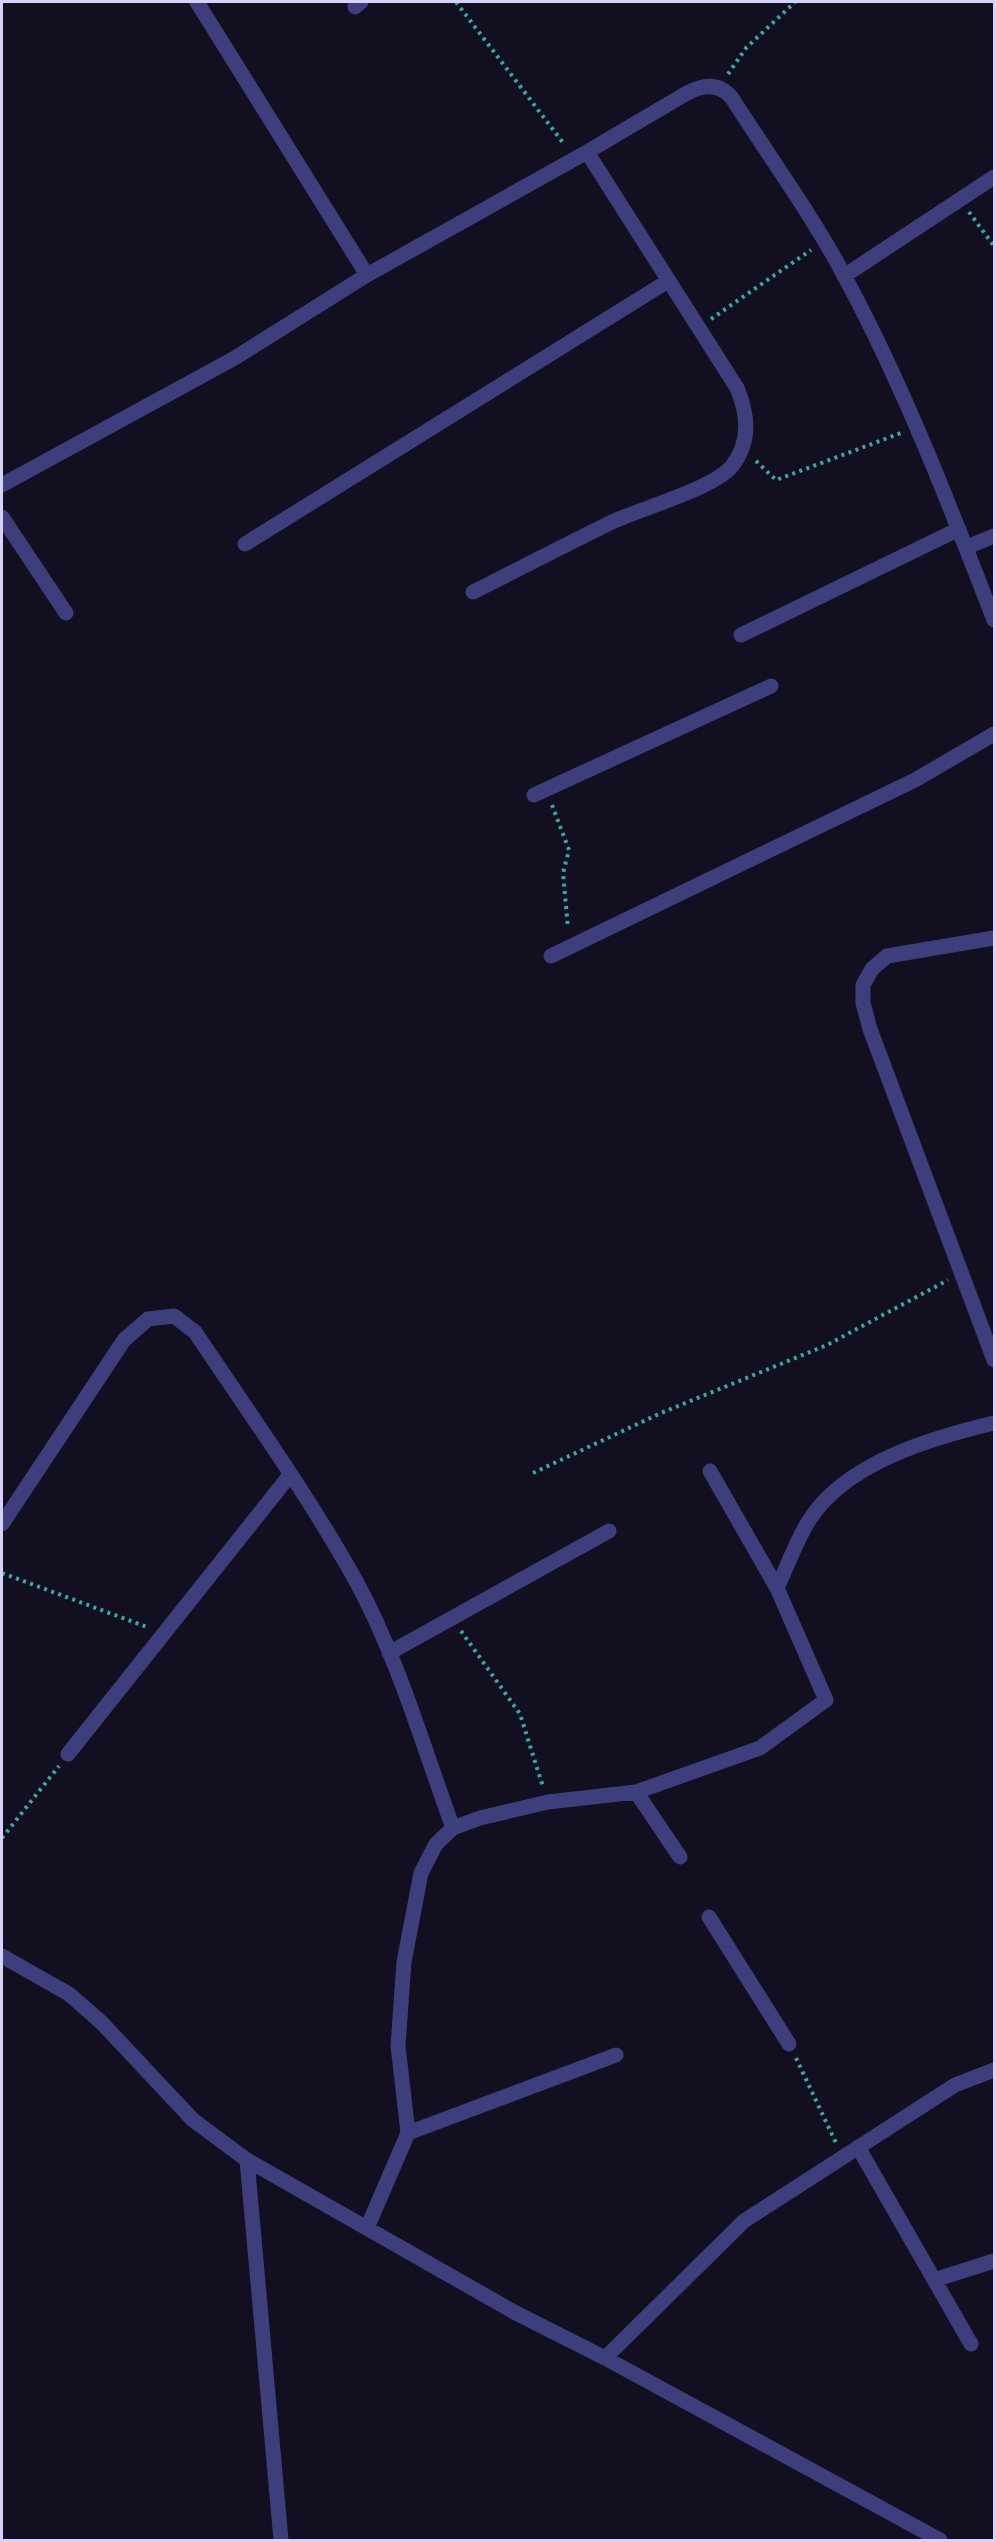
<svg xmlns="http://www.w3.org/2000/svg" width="996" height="2542" viewBox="0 0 996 2542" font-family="'PT Sans',sans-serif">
  <rect width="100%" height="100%" fill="#120f21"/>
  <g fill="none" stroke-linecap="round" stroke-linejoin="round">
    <path stroke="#38aaa0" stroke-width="4" stroke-dasharray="3 4.5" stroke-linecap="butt" d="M456,2L564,144
      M728,74L746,48L795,2
      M969,212L994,246
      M711,319L811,250
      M756,461L776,480L901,433
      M552,805L569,850L563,873L568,928
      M533,1473L661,1413L827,1345L948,1280
      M2,1573L147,1627
      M461,1631L520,1714L543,1787
      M2,1838L59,1766
      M796,2058L836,2143"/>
    <path stroke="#3e3e7c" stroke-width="15" d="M197,2L367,275
      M355,7L361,2
      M844,276L994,177
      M2,485L233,359L367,275L587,152L687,93C704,84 720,83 732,98C770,158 813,216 846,279C905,389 949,504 994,620
      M2,517L66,613
      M245,544L668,281
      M967,547L994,536
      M473,592C519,569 565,545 612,522C642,508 713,489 732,466C751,442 748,414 737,388L587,152
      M741,635L959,529
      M534,795L771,686
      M994,938L887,956L872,969L863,985V1003L870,1029L994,1360
      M551,956L915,780L994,734
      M2,1524L124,1340L148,1319L174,1316L195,1332C250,1414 308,1495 356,1581C398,1658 423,1746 453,1828
      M777,1588C787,1567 796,1542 808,1522C844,1463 931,1438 994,1423
      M389,1653L609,1531
      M68,1754L290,1475
      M636,1792L680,1857
      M709,1917L789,2044
      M2,1956L69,1994L101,2022L193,2120L247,2160L514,2312L605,2358L940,2540
      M408,2133L616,2055
      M858,2147L971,2344
      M247,2160L281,2540
      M367,2228L408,2133L398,2046L404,1962L421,1873L436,1844L453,1828L480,1818L548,1802L636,1792L760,1748L826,1700L777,1588L710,1471
      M934,2280L994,2261
      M605,2358L744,2221L955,2085L994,2070"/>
  </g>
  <rect width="996" height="2542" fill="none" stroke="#d6d2fc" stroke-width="6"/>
</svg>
